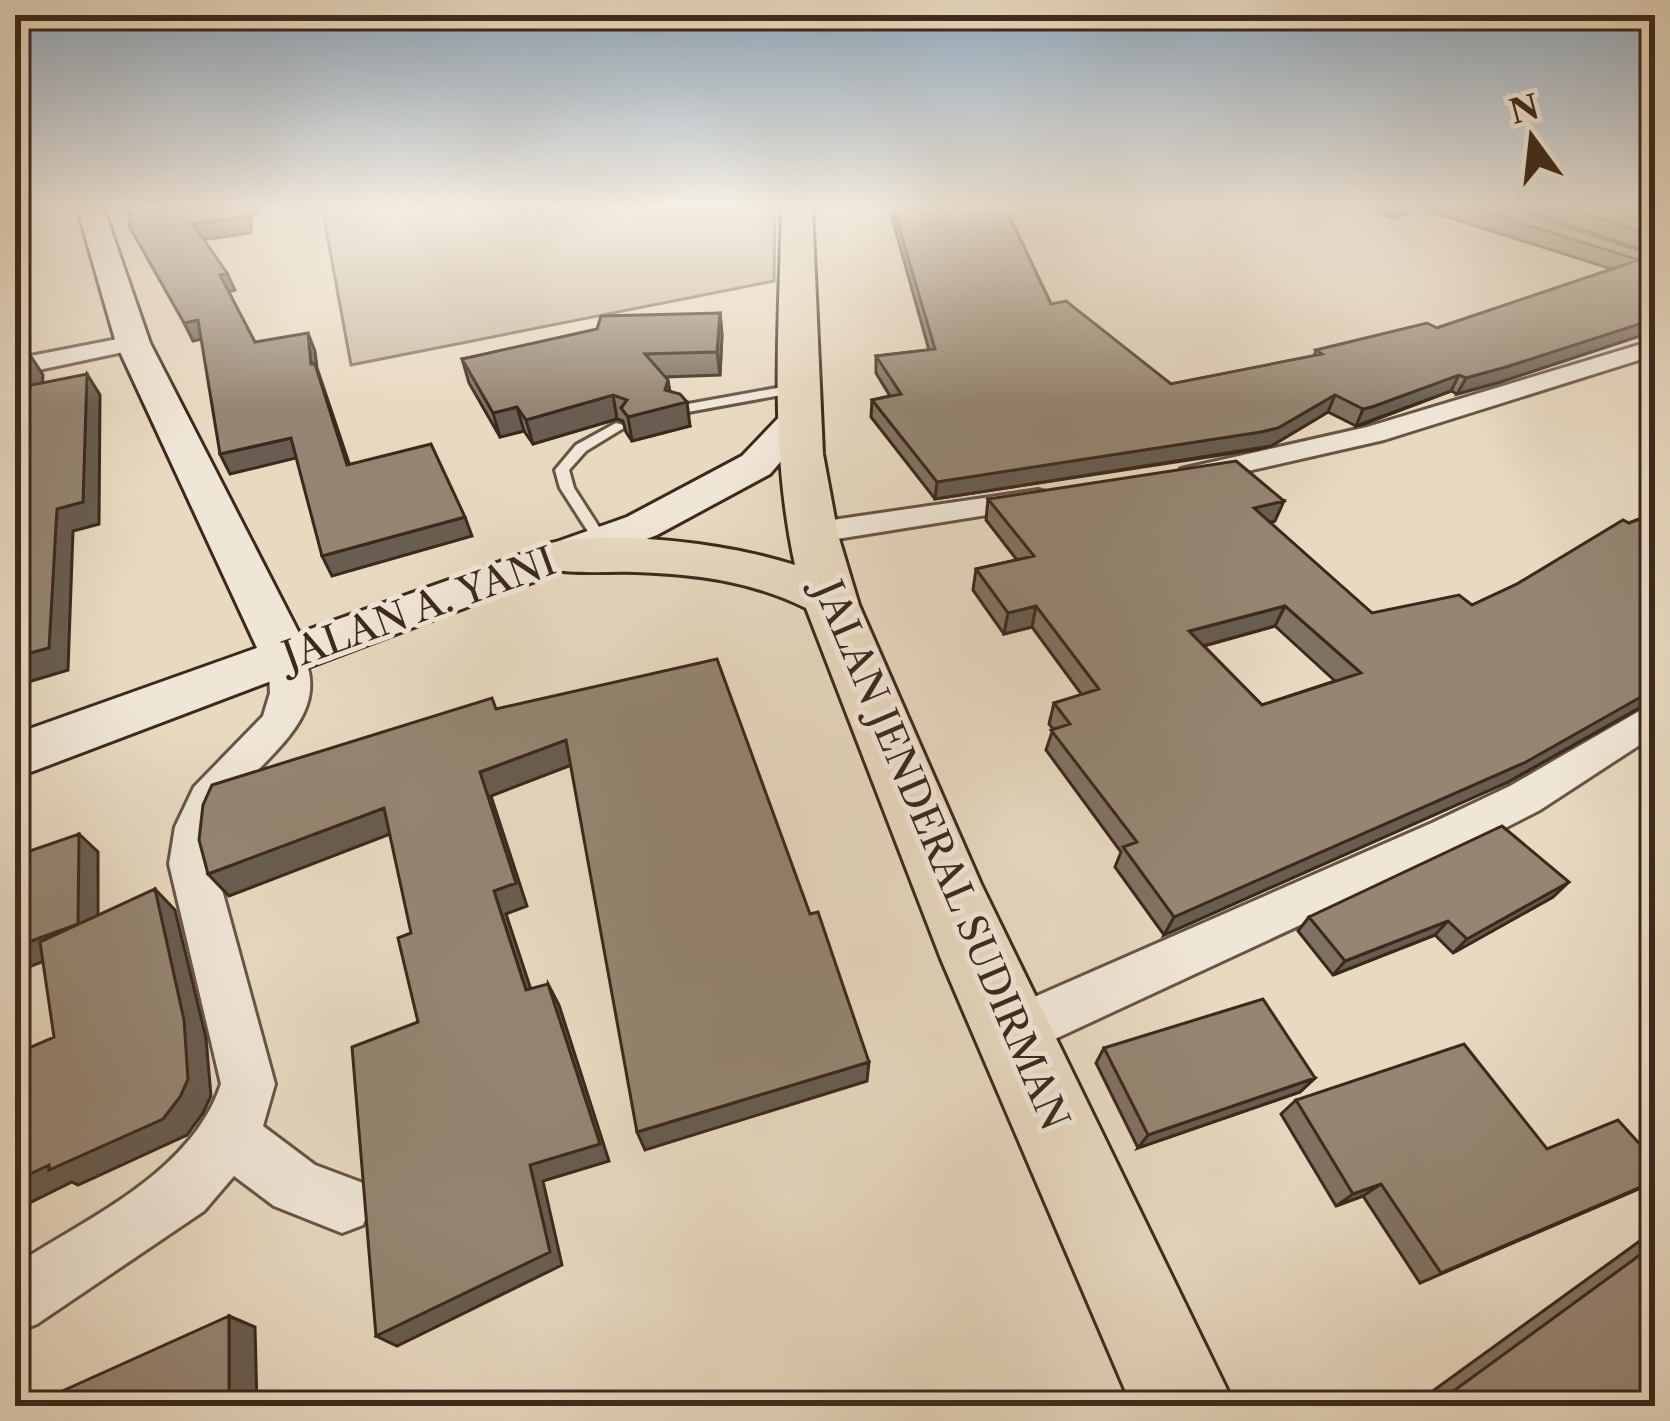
<svg xmlns="http://www.w3.org/2000/svg" width="1670" height="1421" viewBox="0 0 1670 1421" font-family="'Libre Caslon Text',serif">
  <rect width="100%" height="100%" fill="#e8d9c1"/>
  <filter id="stains"><feTurbulence type="fractalNoise" baseFrequency=".00167" numOctaves="4"/><feColorMatrix values="0 0 0 0 .2 0 0 0 0 .09 0 0 0 0 .02 0 0 0 .5 -.17"/></filter>
  <radialGradient id="worn" r=".72"><stop offset=".6" stop-color="#630" stop-opacity="0"/><stop offset="1" stop-color="#630" stop-opacity=".3"/></radialGradient>
  <path fill="#cbbba5" stroke="#847260" stroke-width="3" d="M322,207H775L774,281L351,365Z"/>
  <g fill="none" stroke-linecap="round" stroke-linejoin="round">
    <g stroke="#675545" stroke-width="6">
      <path id="lane" d="M799,384L805,388L803,391L677,414L671,410L677,406Z
        M616,423L627,426L586,451L569,470L574,488L608,541L601,545L596,544L560,488L555,470L576,445Z"/>
    </g>
    <g stroke="#675545" stroke-width="6">
      <path id="street" d="M133,336L142,338V348L15,375V359Z
        M1655,340V355L1384,440L1191,484L1176,475L1181,469L1367,427Z
        M1038,490L1049,493L1053,499L1049,505L812,543L796,533L812,523Z
        M286,643L299,647C341,718 255,760 226,808C216,825 216,845 215,864L275,1084L263,1126L315,1165L363,1183L371,1204L363,1225L342,1233L274,1206L234,1176L204,1211L37,1324L15,1333V1265C89,1217 191,1173 221,1084L169,864L175,827L194,787L263,716L270,693L268,656L273,647Z
        M1655,702V735L1540,810L1464,849L1029,1051L1011,1058L993,1051L985,1033L993,1015L1432,823L1510,786Z"/>
    </g>
    <g stroke="#3c291c" stroke-width="6">
      <path id="secondary" d="M77,207H103L150,343L299,633L627,517L742,456L786,410H812L818,418L770,474L657,535L15,778V734L257,648L116,343Z"/>
    </g>
    <g stroke="#3c291c" stroke-width="6">
      <path id="primary" d="M782,207H812L823,454L838,535L859,605L981,884L1235,1406H1132L941,959L806,608C751,581 696,574 635,572C604,571 572,575 542,567L535,556L542,545C608,528 730,544 795,565C769,446 779,328 782,207Z"/>
    </g>
    <use href="#lane" fill="#f0e6d7" fill-rule="evenodd"/>
    <use href="#street" fill="#f0e6d7" fill-rule="evenodd"/>
    <use href="#secondary" fill="#f0e6d7" fill-rule="evenodd"/>
    <use href="#primary" fill="#e8d9c1" fill-rule="evenodd"/>
  </g>
  <path fill="#807262" stroke="#3c291c" stroke-width="3" fill-rule="evenodd" d="M889,207H1005L1051,304L1171,384L1314,356L1316,350L1437,328L1612,269L1422,209L1394,218L1361,207H1510L1637,250L1639,249L1517,207H1655V331L1497,383L1457,394L1451,391L1364,424L1356,426L1328,412L1271,446L1254,450L935,499L871,417L872,400L890,396L876,373V356L929,350Z
    M720,313L722,335L720,375L665,377L670,391L690,426L632,441L626,432L623,421L617,419L533,444L524,431L500,437L469,383L462,359Z
    M988,499L1275,521L1270,523L1372,613L1472,605L1517,584L1629,523L1655,513V699L1508,782L1164,935L1115,867L1121,852L1046,750L1053,729L1049,724L1054,703L1082,695L1032,627L1004,634L973,590L976,569L1017,560L986,520ZM1275,626L1335,681L1262,705L1204,646Z
    M1553,897L1453,953L1435,935L1333,975L1298,931L1309,917Z
    M1104,1048L1315,1078L1300,1092L1138,1148L1096,1063Z
    M1296,1100L1547,1149L1655,1182L1420,1283L1363,1196L1336,1206L1281,1114Z
    M1655,1230V1406H1412Z"/>
  <path fill="#685d50" stroke="#3c291c" stroke-width="3" d="M244,207H259L260,213L251,214V233L200,240L193,224Z
    M1398,207H1422L1394,218Z
    M227,273L235,290L228,292L220,275Z
    M720,313L722,335L720,375L717,352Z
    M1655,319V331L1497,383L1457,394L1466,378Z
    M198,320L207,338L193,341L184,323Z
    M308,333L315,351L317,368L356,484L311,364Z
    M30,355L43,375L41,407L27,386Z
    M87,374L100,395L99,524L73,531L68,670L15,686V657L57,509Z
    M1459,375L1451,391L1356,426L1363,409Z
    M668,380L672,404L687,402L690,426L632,441L628,417L665,390Z
    M613,395L617,419L533,444L526,420Z
    M1335,395L1328,412L1271,446L935,499L937,482Z
    M517,407L524,431L500,437L493,413Z
    M291,438L300,457L230,474L220,454Z
    M1284,501L1275,521L1246,528L1254,508Z
    M465,517L472,536L332,576L322,556Z
    M1036,606L1032,627L1004,634L1008,613Z
    M1285,606L1275,626L1181,652L1189,631Z
    M1655,689V699L1508,782L1164,935L1174,917Z
    M566,740L574,764L491,796L527,906L506,914L538,1011L526,990L494,891L480,772Z
    M384,808L398,831L229,896L208,874Z
    M79,834L98,852V941L15,972V947Z
    M1569,882L1553,897L1453,953L1467,939Z
    M155,889L175,910L206,1038L211,1096L203,1113L187,1135L78,1185L72,1182L15,1210V1181Z
    M1448,921L1435,935L1333,975L1345,961Z
    M548,984L559,1005L609,1161L543,1181L562,1265L397,1346L376,1336L530,1165Z
    M869,1062L867,1081L645,1150L637,1132Z
    M1315,1078L1300,1092L1138,1148L1148,1135Z
    M1381,1184L1363,1196L1336,1206L1353,1194Z
    M229,1316L255,1327L257,1406H229Z"/>
  <path fill="#958572" stroke="#3c291c" stroke-width="3" fill-rule="evenodd" d="M126,207H244V217L193,224L227,273L220,275L255,342L308,333L311,364H315L347,465L431,444L465,517L322,556L291,438L220,454L198,320L184,323L129,226L131,214L124,215Z
    M893,207H1005L1051,304L1066,301L1171,384L1322,354L1316,350L1427,323L1437,328L1639,260L1469,207H1510L1637,250L1655,245V319L1506,367L1466,378L1459,375L1372,407L1363,409L1335,395L1278,428L1261,432L937,482L872,400L901,394L876,356L935,349Z
    M1566,207H1655V237Z
    M720,313L717,352L645,354L668,380L665,390L680,394L687,402L628,417L621,408L627,400L613,395L526,420L517,407L493,413L462,359L597,329L601,316Z
    M30,355L27,386L87,374L83,502L57,509L49,648L15,657V357Z
    M1236,461L1284,501L1254,508L1372,613L1459,595L1472,605L1517,584L1623,520L1629,523L1655,513V689L1526,762L1174,917L1123,847L1137,842L1051,730L1070,724L1054,703L1099,689L1036,606L1008,613L976,569L1034,556L988,499ZM1285,606L1361,673L1262,705L1189,631Z
    M717,659L810,914L818,912L869,1062L637,1132L566,740L480,772L516,883L494,891L526,990L548,984L600,1144L530,1165L550,1252L376,1336L352,1047L418,1022L398,938L411,933L384,808L208,874L199,840L203,805L212,785L492,698L496,709Z
    M1502,826L1569,882L1467,939L1448,921L1345,961L1309,917Z
    M79,834L78,924L15,947V856Z
    M155,889L184,1020L188,1079L180,1097L163,1119L49,1170V1165L15,1181V1054L54,1037L40,942Z
    M1263,999L1315,1078L1148,1135L1104,1048Z
    M1464,1044L1547,1149L1618,1120L1655,1161V1181L1441,1273L1381,1184L1353,1194L1296,1100Z
    M1655,1244V1406H1433Z
    M229,1316V1406H29Z"/>
  <linearGradient id="sky" x2="0" y2="1"><stop stop-color="#91abc2"/><stop offset="0.51" stop-color="#f5eee3"/><stop offset="1" stop-color="#f5eee3" stop-opacity="0"/></linearGradient>
  <rect width="1670" height="406" fill="url(#sky)"/>
  <g text-anchor="middle" stroke-width="10" stroke-linejoin="round" paint-order="stroke">
    <g font-size="39" fill="#3c291c" stroke="#f0e6d7">
      <text transform="translate(419 608) rotate(-20)" y="14">JALAN A. YANI</text>
      <text transform="translate(942 855) rotate(67)" y="14">JALAN JENDERAL SUDIRMAN</text>
    </g>
  </g>
  <rect width="1670" height="1421" fill="none" stroke="#e8d9c1" stroke-width="60"/>
  <rect x="18" y="18" width="1634" height="1385" fill="none" stroke="#3c291c" stroke-width="6"/>
  <rect x="30" y="30" width="1610" height="1361" fill="none" stroke="#3c291c" stroke-width="3"/>
  <g transform="translate(1532 138) rotate(345)" stroke="#f0e6d7" stroke-width="9" paint-order="stroke">
  <path d="M0-9L21 45L0 30L-21 45Z" fill="#3c291c"/>
  <text y="-18" font-size="33" font-weight="bold" text-anchor="middle" fill="#3c291c">N</text>
  </g>
  <rect width="100%" height="100%" filter="url(#stains)"/>
  <rect width="100%" height="100%" fill="url(#worn)"/>
</svg>
